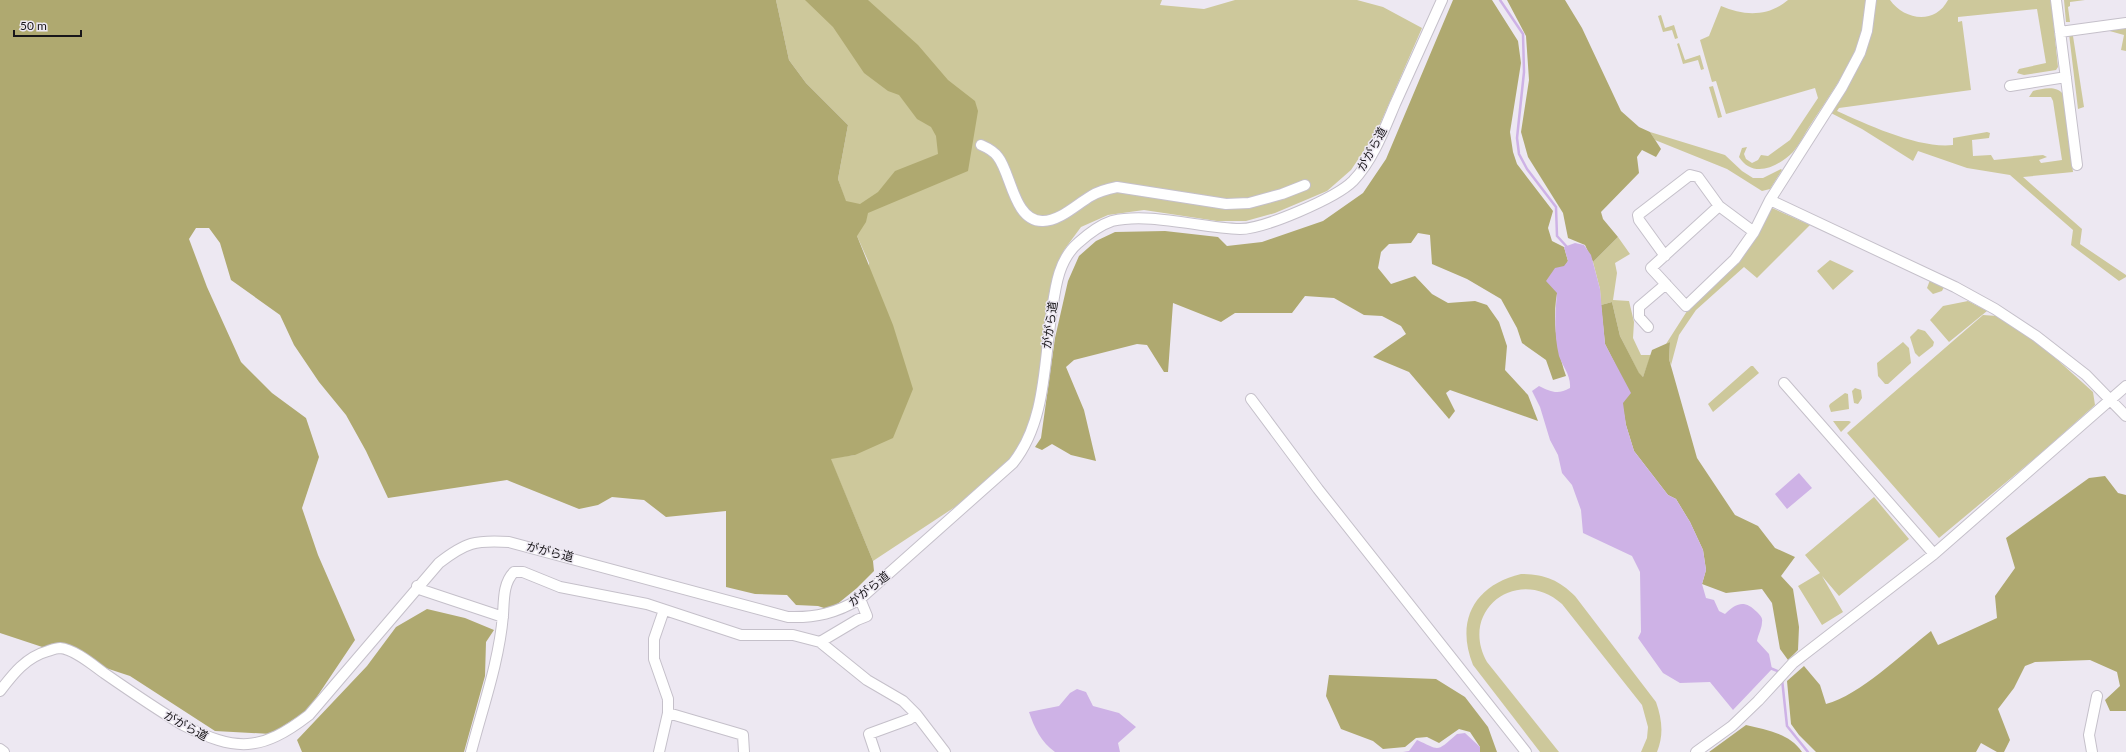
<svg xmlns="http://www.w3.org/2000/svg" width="2126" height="752" viewBox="0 0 2126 752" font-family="Lato,'Noto Sans JP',sans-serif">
  <rect width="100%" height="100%" fill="#ede8f2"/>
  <path fill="#cdc89b" d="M776,0H1162L1160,5L1204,9L1235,0H1357L1383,7L1422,28L1377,131L1351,170L1327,191L1275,213L1246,221H1217L1144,210L1108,215L1081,227L1064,250L1054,280L1038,428L1005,474L873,561L830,458L855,455L869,263L857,236L838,179L848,125L806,83L789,60Z
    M1788,0H1866C1864,16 1863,32 1856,48C1845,75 1827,99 1811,124C1805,133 1800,144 1793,152C1778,167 1753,179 1739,157L1742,148L1747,147L1744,154L1746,159L1752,163L1758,160L1761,155L1768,156L1790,140L1818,98L1815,88L1726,114L1716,81L1712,82L1700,40L1709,36L1721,6C1744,16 1768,17 1788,0Z
    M1874,0H1890C1904,20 1935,25 1948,0H2051L2058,67L2056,70L2024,75L2017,73L2019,69L2046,63L2037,9L1958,17V22L1962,21L1971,90L1839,108L1837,111C1868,125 1920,149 1953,145V138L1987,132L1990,133L1989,138L1972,140L1973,156L1991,155L1994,160L2043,155L2047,157L2039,160L2041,163L2062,160L2053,101L2051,97H2029L2033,91C2042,89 2056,85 2063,94L2073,172L2023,177L2082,229L2080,244L2126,275V277L2119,281L2071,245L2073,230L2010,175L1967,168L1918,151L1913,161L1862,129L1829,112L1842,93Z
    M2064,0H2085L2070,2V6L2068,7L2070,22H2066Z
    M1661,15L1665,28L1674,25L1678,38L1675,39L1672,30L1663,32L1658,16Z
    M2126,28V51L2121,50L2124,35L2106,30Z
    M2069,34L2073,36L2084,107L2078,109Z
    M1679,43L1685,60L1700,55L1704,69L1701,70L1698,60L1683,64L1677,44Z
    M1713,86L1722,117L1718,118L1709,87Z
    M1650,132L1725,155L1742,171L1753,178H1763L1781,169L1782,170L1770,189L1762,191L1727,169L1655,140Z
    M1772,208L1810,225L1757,278L1744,267L1696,310L1679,335L1671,365L1669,359L1670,342L1666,344L1689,308L1753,238Z
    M1618,237L1630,254L1615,263L1617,273L1613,300L1629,301L1634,322L1633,338L1641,355H1651L1643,377L1639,374L1620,336L1612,302L1601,305L1600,289L1593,262Z
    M1830,260L1854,271L1833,290L1817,271Z
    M1930,280L1944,287L1942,291L1933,294L1927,288Z
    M1968,301L1987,311L1949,342L1930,320L1943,306Z
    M1983,315L1997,316L2042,346L2093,392L2095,405L2040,454L1939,538L1847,433Z
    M1918,329L1925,331L1934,342L1933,346L1919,357L1915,353L1910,337Z
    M1903,342L1909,348L1911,363L1888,384H1885L1878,376L1877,363Z
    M1751,366H1753L1759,373L1713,412L1708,404Z
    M1855,388L1861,390L1862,398L1858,404L1854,403L1852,391Z
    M1845,393L1848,394L1849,409L1831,412L1829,406L1830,404Z
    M1833,421H1849L1851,422L1841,432Z
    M1874,497L1909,539L1839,596L1822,576L1843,612L1822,625L1798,586L1820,573L1805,555Z
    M1521,574C1544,574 1559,580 1575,596L1656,702C1662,719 1664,735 1657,752H1641L1647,738L1648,727L1642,705L1562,604C1518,565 1458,610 1487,662L1559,752H1540L1473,665C1455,620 1475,585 1521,574Z"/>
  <path fill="#afa970" d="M0,0H776L789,60L806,83L848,125L838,179L846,201L860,204L878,192L895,171L938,154L936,136L931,127L917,119L899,95L888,91L864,73L833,27L805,0H868L918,45L948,80L975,101L978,111L968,171L868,213L866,222L857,236L893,325L913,389L893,438L855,455L831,459L873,561L874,571L857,588L830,610L818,606L796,605L787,595L755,594L726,587V511L666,517L644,500L612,497L598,505L579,509L507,480L388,498L366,451L346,415L319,382L294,345L280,315L231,280L220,243L209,228H196L189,239L207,287L241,362L272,393L306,418L319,457L302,508L318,555L355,640L308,710L271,734L215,731L130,676L0,633Z
    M1453,0H1492L1518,41L1521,63L1510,132L1513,152L1517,164L1553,211L1548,228L1552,241L1564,247L1568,261C1563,268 1562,275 1559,284C1551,316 1556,346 1566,376L1553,380L1546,360L1522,343L1517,328L1501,299L1467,279L1432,264L1430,235L1418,233L1411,243L1389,244L1381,252L1378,268L1391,284L1415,276L1432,294L1448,303L1475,301L1487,305L1499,322L1507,346L1505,370L1528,395L1538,421L1450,390L1446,393L1455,411L1449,419L1409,372L1373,357L1406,334L1401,326L1382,316L1364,315L1334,298L1305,296L1292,313H1235L1221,322L1173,303L1168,372H1164L1147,345L1137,344L1074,360L1066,367L1084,410L1096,461L1071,455L1052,444L1042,450L1035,447L1041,438L1055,338L1068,281L1079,256L1096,241L1115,232L1165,231L1218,237L1227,246L1262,242L1323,221L1363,193L1386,159Z
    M1507,0H1565L1582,28L1621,111L1639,127L1650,132L1661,149L1656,157L1642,150L1637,157L1639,173L1601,212L1603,219L1618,237L1593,262L1585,245L1568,238L1563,213L1528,157L1521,132L1529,80L1526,36Z
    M1612,302L1620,336L1639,373L1643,377L1652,350L1670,342L1669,359L1697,458L1735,515L1758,526L1775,548L1795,557L1781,576L1793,589L1799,627L1798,650L1788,660L1780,649L1772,603L1762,589L1726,593L1702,584L1706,570L1703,550L1690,522L1676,499L1668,495L1634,451L1626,425L1615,364L1605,344L1601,305Z
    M2105,476L2118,493L2126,495V711H2110L2105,700L2120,686L2117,672L2090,660L2035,662L2025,666L2014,688L1998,709L2010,740L2004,752H1997L1981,743L1976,752H1816L1799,735L1791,724L1787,681L1804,666L1820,685L1826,704C1860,695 1902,654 1931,631L1938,645L1997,618L1995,596L2015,568L2006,538L2089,478Z
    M427,609L465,618L494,630L486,642L485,676L464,752H302L297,740L367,666L396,627Z
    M1329,675L1436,679L1465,697L1488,727L1497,752H1480V747L1470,732L1459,729L1439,743L1427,737L1416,738L1405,747L1383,749L1373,741L1341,729L1326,696Z
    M1746,725C1766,730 1790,733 1802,752H1709Z"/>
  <path fill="#ceb2e6" d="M1575,243L1584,245L1591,255L1600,289L1605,344L1631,393L1623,403L1626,425L1634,451L1668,495L1676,499L1690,522L1703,550L1706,570L1702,584L1706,598L1714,600L1719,611L1725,614C1737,602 1745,600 1757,612C1760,615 1763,618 1762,622C1762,628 1758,635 1757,641L1769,654L1772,669L1733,710L1710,682L1680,683L1663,673L1638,638L1641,632L1640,572L1632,556L1583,533L1581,510L1572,485L1562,473L1558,455L1550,440L1540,407L1532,391L1539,386C1551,392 1558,395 1570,388C1571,375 1563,367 1559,356C1554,335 1555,315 1557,293L1546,281L1555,268L1564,266L1568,261L1564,247Z
    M1799,473L1812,488L1787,509L1775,494Z
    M1077,689L1086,692L1093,706L1119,713L1136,727L1118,743L1120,752H1055C1041,742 1034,727 1029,712L1059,706L1070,693Z
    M1465,733L1480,747V752H1403L1409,751L1417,740C1441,751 1436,752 1457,734Z"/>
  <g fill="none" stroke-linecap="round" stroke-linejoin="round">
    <path stroke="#ceb2e6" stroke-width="2.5" d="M1500,0L1523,34L1524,72L1517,138L1519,154L1527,169L1556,207L1557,236L1568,248
      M1770,668L1780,672
      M1782,679L1787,726L1808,752"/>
    <g stroke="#c5c0ca" stroke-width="12">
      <path id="minor" d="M2056,0L2077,165
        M2060,32L2126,23
        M2010,86L2066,77
        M981,145C988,148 994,151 998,157C1011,173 1014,222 1043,221C1060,221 1077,204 1091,196C1099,191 1107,189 1117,187L1226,204L1249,203L1282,194L1305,185
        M1770,200L1955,287L1995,309L2036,336L2086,375L2126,416
        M1719,206L1651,268L1686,306L1735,259L1754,232L1770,200L1842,87L1860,53L1867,31L1871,0
        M1665,256L1639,220L1638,215L1690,175L1698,177L1719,206L1754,232
        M1648,327L1639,317V307L1666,284
        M1784,383L1934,554
        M1251,399L1318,489L1526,752
        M417,586L422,590L503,617
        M820,642L857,620L867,616L860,599
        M0,691C13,674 26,657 48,651C51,650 56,648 60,648C74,649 93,665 104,673C130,691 156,709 183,725C236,752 261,752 309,715L439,563C466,542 475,540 509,542L788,617C816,618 836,613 860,599L1013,463C1045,423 1044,366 1051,317C1055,291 1057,261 1078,243C1088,234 1100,225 1112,221C1150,212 1201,228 1240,229C1264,229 1336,198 1353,181C1373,160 1384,130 1395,104C1411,69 1426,35 1442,0
        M668,713L743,735L744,752
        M0,749L4,752
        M471,752C483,706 499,662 503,615C504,600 503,583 514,572H523L560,587L647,604L741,635H793L820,642L867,680L903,701L916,714L945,752
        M659,752L668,713V699L654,659V639L664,610
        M875,752L869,734L910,719L916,714
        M1696,752L1732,726L1758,701L1793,663L1934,554L2126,386
        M2092,752L2089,735L2097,696"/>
    </g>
    <use href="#minor" stroke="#fff" stroke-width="10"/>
  </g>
  <g text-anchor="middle" stroke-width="3" stroke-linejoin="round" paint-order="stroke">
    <g font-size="12" fill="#181619" stroke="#ede8f2">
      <text transform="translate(1372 149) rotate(-61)" y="4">ががら道</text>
      <text transform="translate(1050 325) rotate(-82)" y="4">ががら道</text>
      <text transform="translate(550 552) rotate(14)" y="4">ががら道</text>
      <text transform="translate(869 589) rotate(-38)" y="4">ががら道</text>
      <text transform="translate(186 726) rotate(29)" y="4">ががら道</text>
    </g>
  </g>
  <path d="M14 30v6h67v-6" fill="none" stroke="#181619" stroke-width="2"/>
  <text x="20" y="30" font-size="12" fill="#181619" stroke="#ede8f2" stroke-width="3" paint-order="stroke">50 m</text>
</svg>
